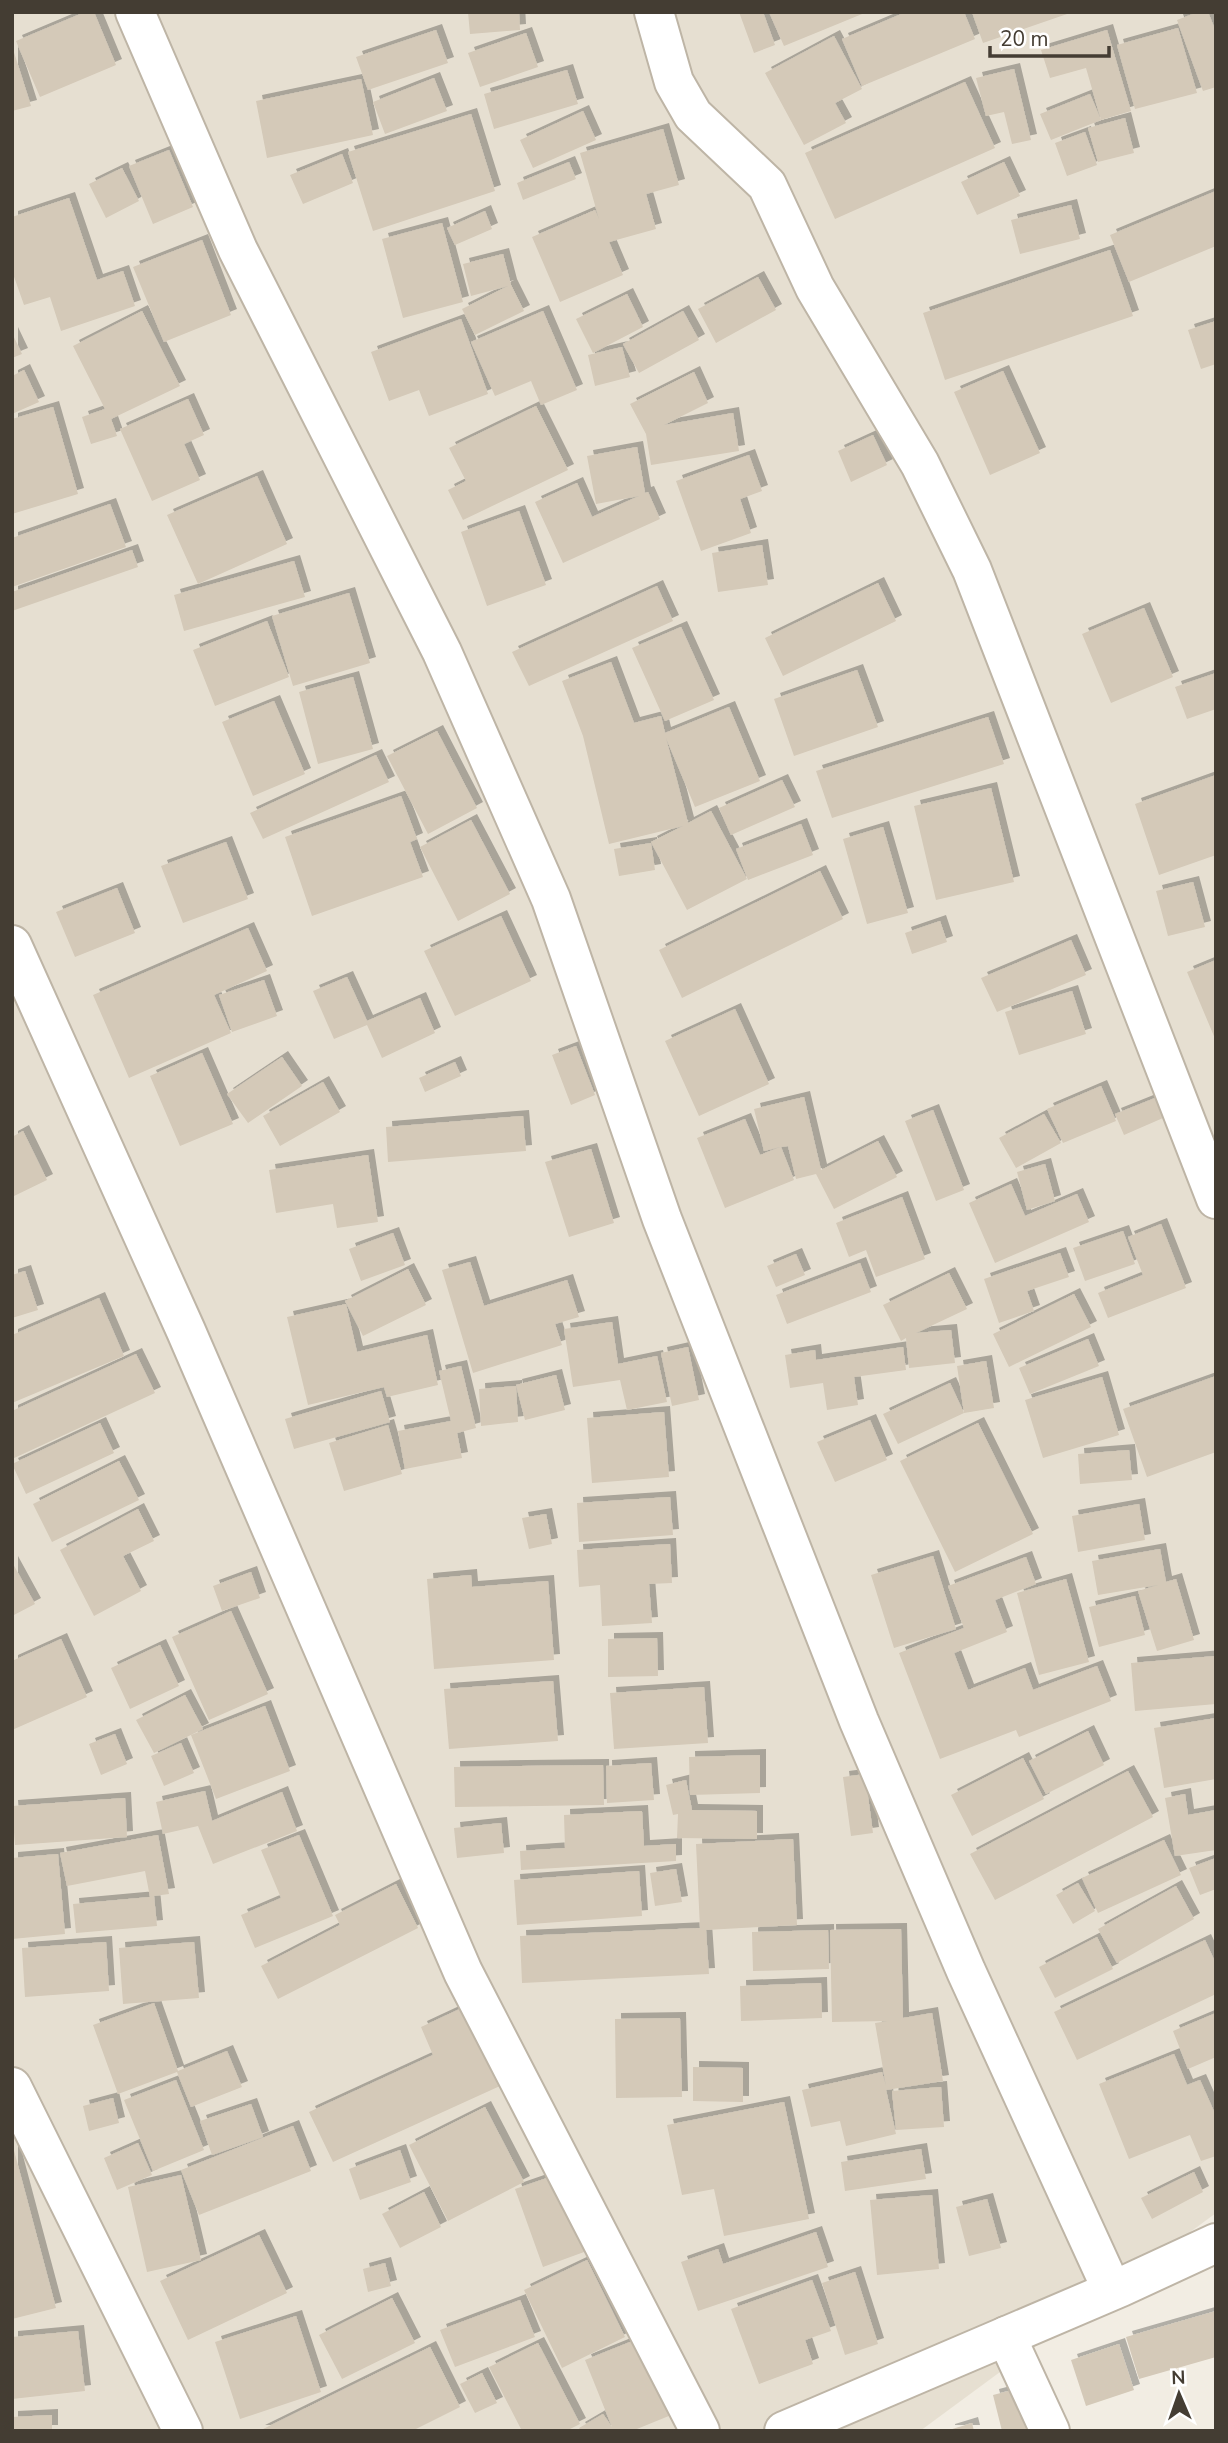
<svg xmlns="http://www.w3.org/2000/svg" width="1228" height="2443" viewBox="0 0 1228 2443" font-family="'Nunito Sans',sans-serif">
  <defs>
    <filter id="shadow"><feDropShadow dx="6" dy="-6" stdDeviation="0" flood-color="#0004"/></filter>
  </defs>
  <rect width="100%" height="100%" fill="#f2ede3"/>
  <path fill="#e6dfd1" d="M12,12H1216V2213L920,2431H12Z"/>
  <path fill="#d4c9b8" filter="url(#shadow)" d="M85,12H94L116,65L40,97L16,41Z
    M468,12H519L520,30L470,34Z
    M739,12H763L775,45L754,53Z
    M769,12H867L784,46Z
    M906,12H964L975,39L862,86L842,39Z
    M972,12H1070V13L983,43Z
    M1198,12H1208L1216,32V87L1203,91L1177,20Z
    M1178,28L1197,93L1135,109L1117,45Z
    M436,30L448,63L368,90L356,57Z
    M1107,30L1131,111L1101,120L1086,68L1050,78L1041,50Z
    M526,33L538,67L480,87L468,53Z
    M834,36L862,89L835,103L846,123L804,145L765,73Z
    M12,46L31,106L12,111Z
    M1014,69L1031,140L1012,144L1004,112L986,116L976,78Z
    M567,70L578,104L494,129L484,94Z
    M434,78L447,111L385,134L373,102Z
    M361,79L373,135L267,158L256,101Z
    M965,82L995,148L835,219L805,153Z
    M1090,94L1101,120L1051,140L1040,114Z
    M583,111L596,140L533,168L520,140Z
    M471,114L495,191L373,231L348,152Z
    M1125,118L1134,153L1098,162L1088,128Z
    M663,129L679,185L646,194L656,229L609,242L623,275L560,302L532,237L595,210L599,219L580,153Z
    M1085,132L1097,165L1067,176L1055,143Z
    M169,150L193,207L153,224L129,166Z
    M342,154L353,183L303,204L290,175Z
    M569,162L576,179L523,200L517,183Z
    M1004,162L1020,196L977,215L961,182Z
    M122,168L139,201L106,218L89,184Z
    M1216,191V246L1129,282L1110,235Z
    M69,198L97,280L123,271L135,306L61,331L50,297L24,305L12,271V217Z
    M1071,205L1080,239L1020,254L1011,220Z
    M485,211L492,229L455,245L447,228Z
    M442,223L463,302L403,318L382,239Z
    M202,240L231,315L164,342L133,267Z
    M1110,250L1133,316L945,380L923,313Z
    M503,254L511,285L524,311L475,335L462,309L508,286L471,296L463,264Z
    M758,277L776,310L716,343L698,309Z
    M627,294L643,327L593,353L576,319Z
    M142,311L180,386L111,419L117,436L91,444L82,417L105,409L73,346Z
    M543,311L577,390L541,405L531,381L495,396L471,342Z
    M683,311L699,340L639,373L623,344Z
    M461,319L488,394L429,416L419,390L389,401L371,352Z
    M1216,321V364L1201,369L1188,330Z
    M12,333L22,354L12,358Z
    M622,347L630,377L595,386L588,355Z
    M24,370L39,402L12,414V376Z
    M1003,371L1040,453L990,475L954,392Z
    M694,372L708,403L664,425L733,413L739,451L651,465L646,434L630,404Z
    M188,399L204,435L184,444L200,480L152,501L120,429Z
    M536,406L568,470L463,520L448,490L466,481L449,448Z
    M53,407L78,494L12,514V419Z
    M873,435L887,465L851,482L838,451Z
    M637,447L645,493L648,492L660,519L563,563L535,502L577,483L592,517L639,496L596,504L587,456Z
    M749,455L762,491L740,499L751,533L701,551L676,481Z
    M257,476L287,544L198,584L167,515Z
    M110,504L126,547L12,587V538Z
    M519,511L546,585L487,606L461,532Z
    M762,545L768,585L718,592L712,553Z
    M132,550L138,567L12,611V592Z
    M294,561L305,597L184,631L174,595Z
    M878,583L896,621L783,676L765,638Z
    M657,586L673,621L529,686L512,652Z
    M349,593L370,663L293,686L272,616Z
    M1144,608L1173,677L1111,703L1082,634Z
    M267,621L289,677L215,706L193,650Z
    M681,627L714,700L665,721L632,648Z
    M611,662L634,723L661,716L665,733L729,707L760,781L695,807L666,738L688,823L711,811L747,879L687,910L651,842L683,826L609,844L583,736L562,681Z
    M857,670L878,727L794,756L774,699Z
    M1216,673V709L1187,719L1175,687Z
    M353,677L373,749L318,764L299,692Z
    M274,701L305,774L253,796L222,722Z
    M988,717L1004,764L832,818L816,771Z
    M437,731L477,808L428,834L387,756Z
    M376,755L389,782L263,839L250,813Z
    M1216,775V855L1159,875L1135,804Z
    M782,780L795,807L731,835L719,808Z
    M991,788L1014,882L936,900L914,806Z
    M401,796L417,839L410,842L423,877L312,916L285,837Z
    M471,820L510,894L458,921L420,847Z
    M801,824L813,855L748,880L736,849Z
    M883,827L908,913L867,924L843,839Z
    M226,842L248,899L183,923L161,866Z
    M651,843L655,870L619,876L614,849Z
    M820,871L843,919L682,998L659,950Z
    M1193,882L1205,927L1168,936L1156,891Z
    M117,888L135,933L75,957L56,912Z
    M501,916L531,981L455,1016L424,951Z
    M940,921L947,942L912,954L905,933Z
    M248,928L267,971L214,995L231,1033L129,1078L93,995Z
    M1071,940L1086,975L997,1012L981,978Z
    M1216,960V1041L1187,972Z
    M347,977L367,1021L420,998L435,1033L382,1058L367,1025L334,1039L313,991Z
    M264,980L277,1016L232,1032L219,995Z
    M1072,991L1086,1034L1019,1055L1005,1012Z
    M735,1009L769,1084L699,1116L665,1041Z
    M576,1046L595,1095L571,1105L552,1055Z
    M202,1053L233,1124L180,1146L150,1076Z
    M282,1057L302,1086L248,1123L227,1094Z
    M455,1062L461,1076L425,1092L419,1078Z
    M323,1082L340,1112L280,1146L263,1116Z
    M1101,1086L1116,1121L1063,1143L1047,1109Z
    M804,1097L821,1170L878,1141L897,1177L834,1209L816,1174L796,1179L788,1146L781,1147L794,1180L725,1208L697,1138L745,1119L760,1155L780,1147L764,1151L754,1109Z
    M1155,1098L1163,1118L1124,1135L1115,1114Z
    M933,1110L964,1190L936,1201L905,1121Z
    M1044,1114L1061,1143L1016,1168L999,1138Z
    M523,1116L526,1151L388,1162L386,1127Z
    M23,1131L47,1180L12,1197V1137Z
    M591,1149L614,1223L569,1237L545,1162Z
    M368,1155L378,1222L337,1228L333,1204L276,1213L269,1170Z
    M1045,1164L1055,1201L1027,1210L1017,1172Z
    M1011,1184L1025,1216L1077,1194L1089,1222L995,1263L969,1203Z
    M902,1197L925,1259L876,1277L866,1250L849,1257L836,1223Z
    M1161,1224L1186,1288L1108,1318L1098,1293L1143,1275L1128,1237Z
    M1123,1231L1135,1264L1085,1281L1073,1248Z
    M393,1233L405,1265L361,1281L349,1249Z
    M1060,1253L1069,1277L1027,1291L1034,1311L999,1323L984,1279Z
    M796,1254L805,1275L776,1287L767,1266Z
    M470,1262L484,1306L567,1280L579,1317L555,1324L562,1345L473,1373L442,1270Z
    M860,1263L871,1292L787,1324L776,1295Z
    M408,1269L426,1305L363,1336L345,1301Z
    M25,1271L38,1310L12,1318V1275Z
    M949,1273L967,1309L916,1333L951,1330L955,1363L909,1368L906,1338L901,1341L883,1305Z
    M1074,1294L1091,1327L1009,1367L993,1334Z
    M99,1298L124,1356L12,1403V1335Z
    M346,1304L357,1352L427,1335L438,1385L387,1397L384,1387L308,1405L287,1317Z
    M612,1322L618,1364L657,1356L667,1402L627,1410L620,1380L573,1387L564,1329Z
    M1088,1339L1099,1366L1030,1394L1019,1368Z
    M688,1347L699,1400L672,1406L661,1353Z
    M903,1347L906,1370L854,1377L858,1405L827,1410L823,1383L790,1388L785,1355L815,1350L816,1360Z
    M136,1354L155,1393L12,1459V1411Z
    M986,1361L994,1408L964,1413L957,1366Z
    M461,1366L476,1428L457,1433L462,1458L405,1469L398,1431L451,1421L439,1371Z
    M556,1375L565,1410L525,1420L516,1385Z
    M1216,1376V1452L1147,1477L1123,1409Z
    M1102,1377L1119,1435L1043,1458L1025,1400Z
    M950,1383L964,1413L898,1444L883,1414Z
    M516,1386L518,1422L481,1426L479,1389Z
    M381,1391L390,1422L294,1449L285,1419Z
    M664,1412L669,1477L592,1483L587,1418Z
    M870,1420L887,1460L835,1482L817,1442Z
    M100,1423L114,1453L26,1494L12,1464Z
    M978,1423L1033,1534L955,1572L900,1461Z
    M388,1425L402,1474L344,1491L329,1443Z
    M1129,1450L1132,1480L1080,1484L1078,1454Z
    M119,1461L139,1500L52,1542L33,1504Z
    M670,1497L673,1535L579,1542L577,1503Z
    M1139,1504L1145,1540L1078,1552L1072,1516Z
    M138,1509L154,1541L123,1556L141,1591L94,1616L60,1550Z
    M546,1514L552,1544L529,1549L522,1518Z
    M670,1544L672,1583L649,1584L652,1623L602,1626L600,1585L579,1587L577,1550Z
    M1160,1549L1166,1582L1176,1579L1194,1640L1157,1651L1138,1591L1158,1585L1098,1595L1092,1561Z
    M933,1556L956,1629L894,1648L871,1575Z
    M1026,1557L1036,1584L995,1600L1007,1632L954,1653L968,1690L1025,1668L1033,1690L1097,1666L1111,1701L1019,1737L1016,1730L940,1759L899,1653L964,1628L948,1586Z
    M12,1562L35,1604L12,1616Z
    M251,1572L260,1598L222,1611L213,1586Z
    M471,1575L472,1587L548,1581L554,1660L434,1669L427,1579Z
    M1066,1579L1089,1662L1039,1675L1017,1593Z
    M1135,1596L1145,1635L1099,1647L1089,1607Z
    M231,1611L268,1694L209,1720L172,1637Z
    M657,1638L658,1676L608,1677V1639Z
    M61,1639L87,1697L12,1730V1661Z
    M160,1645L179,1686L130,1709L111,1668Z
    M1216,1656V1704L1135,1711L1131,1663Z
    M553,1681L558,1741L449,1749L444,1689Z
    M704,1687L708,1743L614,1749L610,1693Z
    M185,1695L203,1729L154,1753L136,1720Z
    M265,1706L290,1771L216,1799L191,1735Z
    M1216,1718V1779L1164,1788L1154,1728Z
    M1088,1731L1104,1765L1046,1794L1029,1761Z
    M115,1734L127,1764L101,1775L89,1744Z
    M181,1743L194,1773L164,1786L151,1756Z
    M760,1755V1793L690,1795L689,1757Z
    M1023,1758L1044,1799L972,1836L951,1795Z
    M651,1763L654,1800L607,1803L606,1766Z
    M603,1765L604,1805L455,1807L454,1767Z
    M1128,1771L1153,1817L995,1900L970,1854Z
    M865,1774L873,1833L851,1836L843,1777Z
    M686,1780L692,1810L757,1811V1839L677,1838L678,1814L673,1815L666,1785Z
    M205,1791L212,1821L282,1792L297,1831L213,1864L198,1826L163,1834L156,1802Z
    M1185,1794L1188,1815L1216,1810V1850L1175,1856L1165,1798Z
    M125,1798L127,1837L15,1845L12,1806Z
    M642,1811L644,1846L676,1844V1861L521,1870L520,1851L565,1848L564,1815Z
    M501,1823L504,1853L457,1858L454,1828Z
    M158,1835L169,1894L154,1896L157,1926L76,1933L73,1904L150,1897L145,1871L67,1886L60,1853Z
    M299,1835L333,1916L255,1948L241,1915L281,1898L261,1850Z
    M793,1839L797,1925L706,1930L709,1974L522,1983L520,1936L700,1928L696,1844Z
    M1164,1840L1181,1875L1098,1913L1082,1878Z
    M58,1854L65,1934L12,1939V1858Z
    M1216,1858V1889L1200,1895L1189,1868Z
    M676,1869L682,1902L655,1906L650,1873Z
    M639,1871L642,1916L517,1925L514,1880Z
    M1078,1883L1095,1911L1073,1924L1056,1895Z
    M396,1884L418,1928L278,1999L261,1966L340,1925L335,1915Z
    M1176,1886L1194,1919L1117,1963L1098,1929Z
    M901,1929L903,2018L932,2013L943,2081L886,2090L896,2134L846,2146L840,2121L811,2127L802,2090L882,2072L886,2086L875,2023L888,2021L832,2022L830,1930Z
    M828,1930L829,1969L753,1971L752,1932Z
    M1097,1937L1113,1969L1055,1998L1039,1967Z
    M1205,1940L1216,1964V1994L1077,2060L1054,2012Z
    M106,1942L109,1991L25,1997L22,1948Z
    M194,1942L199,1998L123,2004L119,1948Z
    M821,1983L822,2018L741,2021L740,1986Z
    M154,2003L178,2071L227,2051L242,2087L191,2107L177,2072L118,2094L93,2025Z
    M464,2007L500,2086L333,2162L309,2112L433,2055L421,2027Z
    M1216,2013V2057L1188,2069L1173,2031Z
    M680,2018L682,2097L616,2098L615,2019Z
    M1174,2054L1187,2085L1200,2080L1216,2116V2156L1201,2161L1190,2135L1129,2159L1099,2084Z
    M693,2067L743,2068V2102L693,2101Z
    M176,2080L204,2150L153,2171L124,2100Z
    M941,2087L944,2127L896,2130L892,2091Z
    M113,2098L119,2123L89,2131L83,2106Z
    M784,2102L809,2219L724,2236L714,2189L682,2195L667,2125Z
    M251,2104L263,2137L212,2155L200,2121Z
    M485,2107L524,2182L448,2221L409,2145Z
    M293,2126L311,2171L199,2215L181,2170Z
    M12,2143L56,2308L12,2319Z
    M138,2143L152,2175L117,2190L104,2158Z
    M921,2149L926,2179L845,2191L841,2162Z
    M400,2150L411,2182L360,2200L349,2169Z
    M567,2171L595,2248L543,2267L515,2189Z
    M1194,2172L1203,2192L1152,2219L1141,2198Z
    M181,2175L201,2260L147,2272L128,2187Z
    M424,2192L441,2227L400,2248L382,2214Z
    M932,2195L939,2269L877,2275L870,2200Z
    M987,2199L1001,2248L969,2256L956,2207Z
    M816,2232L828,2267L698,2311L681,2262L718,2249L723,2264Z
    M259,2235L287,2293L188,2340L160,2281Z
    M587,2260L625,2337L562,2368L524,2290Z
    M385,2263L391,2286L368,2292L363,2269Z
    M855,2272L878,2344L845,2355L822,2283Z
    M812,2280L831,2331L805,2340L813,2364L759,2384L731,2309Z
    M392,2298L415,2343L342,2379L319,2335Z
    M520,2300L535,2337L455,2367L440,2330Z
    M1216,2311V2357L1139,2379L1126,2337Z
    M296,2316L321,2392L240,2419L215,2342Z
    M78,2331L85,2391L12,2399V2337Z
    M655,2332L686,2409L632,2431H581L579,2428L603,2414L612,2427L585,2360Z
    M538,2343L580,2424L566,2431H522L489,2367Z
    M1119,2344L1134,2390L1086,2406L1071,2360Z
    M430,2347L460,2407L412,2431H259Z
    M482,2373L497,2403L475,2413L460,2384Z
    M1024,2387L1036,2431H1002L993,2395Z
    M52,2415V2431H12V2417Z
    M972,2423L974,2431H949V2430Z"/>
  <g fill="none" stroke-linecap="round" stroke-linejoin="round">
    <g stroke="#beb5a6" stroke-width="42">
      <path id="minor" d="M135,12L238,250L442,652L551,899L662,1219L859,1721L966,1971L1112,2290
        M654,12L674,82L693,115L767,185L815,288L920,464L972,570L1216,1199
        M12,945L186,1331L463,1972L700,2431
        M12,2087L183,2431
        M1006,2336L1050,2431"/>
    </g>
    <g stroke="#beb5a6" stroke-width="42">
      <path id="tertiary" d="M784,2431L1121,2287L1216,2243"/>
    </g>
    <use href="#minor" stroke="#fff" stroke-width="38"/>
    <use href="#tertiary" stroke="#fff" stroke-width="38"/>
  </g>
  <rect width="1228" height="2443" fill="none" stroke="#443d33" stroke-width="28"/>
  <g transform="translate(1179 2394) rotate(358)" stroke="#ffffff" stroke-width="5" paint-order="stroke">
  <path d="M0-5L12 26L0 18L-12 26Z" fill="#443d33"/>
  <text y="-10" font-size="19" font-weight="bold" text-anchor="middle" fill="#443d33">N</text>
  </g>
  <path d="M990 46v10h119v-10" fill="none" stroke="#443d33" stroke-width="3.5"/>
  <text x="1000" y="46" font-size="21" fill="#443d33" stroke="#ffffff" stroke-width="5" paint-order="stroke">20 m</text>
</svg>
